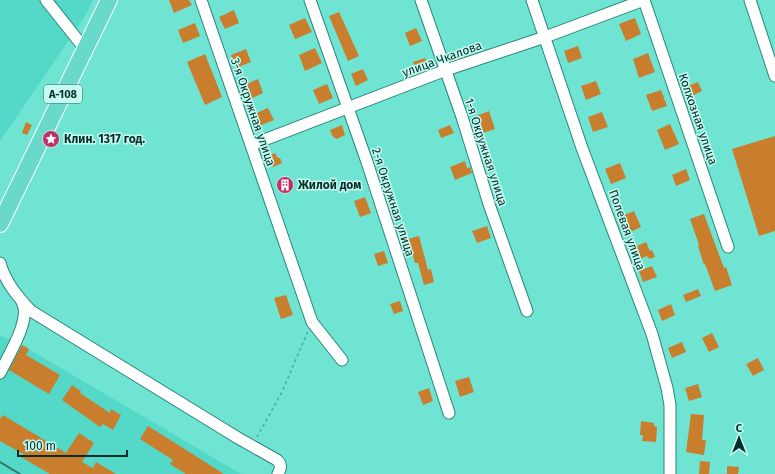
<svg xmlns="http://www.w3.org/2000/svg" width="775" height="474" viewBox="0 0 775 474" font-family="'Fira Sans',sans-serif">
  <rect width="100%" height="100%" fill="#70e4d3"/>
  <path fill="#54d8c7" d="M0,0H93L84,18L0,141Z
    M0,335L20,344L241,474H0Z"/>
  <path fill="#c97e2d" d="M169,0H189L192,5L174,13Z
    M234,10L239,23L225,29L219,17Z
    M339,12L359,56L348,61L329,16Z
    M305,18L312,32L295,39L289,25Z
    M635,18L641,34L626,41L619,24Z
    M195,23L200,36L183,43L178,30Z
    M416,28L422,41L410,46L405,33Z
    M578,46L582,58L568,63L564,51Z
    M315,48L322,63L305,71L299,55Z
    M246,49L251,62L236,68L231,55Z
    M648,53L655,72L639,78L633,59Z
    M205,54L222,97L205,105L187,62Z
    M425,58L429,69L418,73L413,62Z
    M363,69L368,80L356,86L351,74Z
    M258,79L263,93L248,100L242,86Z
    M596,81L601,94L586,100L581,86Z
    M698,82L702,91L692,96L688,86Z
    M327,84L333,98L319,104L313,90Z
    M661,90L667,106L652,111L646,95Z
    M268,108L274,120L259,126L254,114Z
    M489,111L495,129L483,133L476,116Z
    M602,112L608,127L593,132L588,117Z
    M26,122L32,125L27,135L22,133Z
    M670,124L679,144L665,150L657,130Z
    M342,125L345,135L337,139L333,137L330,130Z
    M450,125L454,133L441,138L438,130Z
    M775,136V231L759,236L732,149Z
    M275,153L278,158H280L282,163L273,167L269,157L270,155Z
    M465,161L467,168L470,167L472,173L455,180L450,167Z
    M620,163L626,178L611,184L605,169Z
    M686,169L690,180L676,186L672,175Z
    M287,178L293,189L283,193L278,182Z
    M365,197L371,213L360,217L354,201Z
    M634,211L641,227L628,233L620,217Z
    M704,214L724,268L726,267L732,285L715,291L705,264L704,265L698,246L699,245L690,219Z
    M487,226L491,238L477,243L472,231Z
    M419,236L428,270L431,269L434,282L424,285L418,263H415L408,239Z
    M646,242L650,251L652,250L655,257L649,259L647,256L640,259L635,247Z
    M384,251L388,263L378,266L374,254Z
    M652,266L657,277L643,282L639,271Z
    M698,289L701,296L686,302L683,295Z
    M286,295L293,315L281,319L274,298Z
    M400,301L403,311L394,314L390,304Z
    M671,304L675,315L662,321L658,310Z
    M712,333L719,347L709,352L702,338Z
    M682,342L686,352L672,358L668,348Z
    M22,345L29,349L26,355L60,375L49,394L9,370Z
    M758,358L764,370L753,376L746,364Z
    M469,377L474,392L460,397L455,381Z
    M698,384L702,397L689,401L685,388Z
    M72,385L81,391L80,393L110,413L111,409L121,415L113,430L103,424L100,427L62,400Z
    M429,388L433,401L423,405L418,392Z
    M691,414L704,415L702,440H706L704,455L686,452Z
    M3,415L66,453L79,433L94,443L82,462L93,468L96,462L116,474H50L21,457L23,454L0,441V419Z
    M641,421L654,423V426L657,427L656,442L642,441L643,435H640Z
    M148,426L183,448L224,474H186L170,464L173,460L140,439Z
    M700,461L710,462L709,474H699Z
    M727,466L739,467L738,474H727Z"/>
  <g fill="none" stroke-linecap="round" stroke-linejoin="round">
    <g stroke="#288579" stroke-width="13">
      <path id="minor" d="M46,0L85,49
        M201,0L312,322L342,360
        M310,0L367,162L449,413
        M421,0L462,117L490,207L527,311
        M532,0L582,148L652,334L667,388L670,405V474
        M644,0L728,247
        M750,0L775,76
        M251,145L446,70L545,37L644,0
        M0,263C5,282 18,297 31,311L238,438L277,460C282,465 281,468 278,474
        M0,373C8,356 32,319 22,302"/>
    </g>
    <g stroke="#fff" stroke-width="18">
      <path id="highway" d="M0,224L109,0"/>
    </g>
    <path stroke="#4eaa9d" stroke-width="1.5" stroke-dasharray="3 3" stroke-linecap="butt" d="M257,437L282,392L308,331"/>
    <use href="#minor" stroke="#fff" stroke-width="11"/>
    <use href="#highway" stroke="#69daca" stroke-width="16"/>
    <path stroke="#31786f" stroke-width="2" d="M0,462L20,474"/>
  </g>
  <defs>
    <g id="sight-disc" transform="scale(0.9)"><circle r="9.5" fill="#be3265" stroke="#c5faf0"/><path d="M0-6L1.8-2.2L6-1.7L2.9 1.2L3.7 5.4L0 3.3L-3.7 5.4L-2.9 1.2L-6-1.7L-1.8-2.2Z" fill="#fff"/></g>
    <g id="building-disc" transform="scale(0.9)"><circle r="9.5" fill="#be3265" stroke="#c5faf0"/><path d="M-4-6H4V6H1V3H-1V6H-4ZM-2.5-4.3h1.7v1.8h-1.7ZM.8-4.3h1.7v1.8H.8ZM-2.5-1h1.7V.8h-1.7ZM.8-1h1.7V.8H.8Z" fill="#fff"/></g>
  </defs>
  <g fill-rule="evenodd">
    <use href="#sight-disc" x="51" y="139"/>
    <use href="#building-disc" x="285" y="185"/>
  </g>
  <g text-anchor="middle" stroke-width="3" stroke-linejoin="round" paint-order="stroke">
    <rect fill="#c5faf0" stroke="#3f6a64" stroke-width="1" x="44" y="85" width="38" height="18" rx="3"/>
    <g font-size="11" font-weight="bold" fill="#052c28">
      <text x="63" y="98">А-108</text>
    </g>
    <g font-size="12" fill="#052c28" stroke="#c5faf0">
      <text transform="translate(442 59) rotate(-20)" y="4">улица Чкалова</text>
      <text transform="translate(253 112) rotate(71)" y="4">3-я Окружная улица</text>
      <text transform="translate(698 119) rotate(71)" y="4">Колхозная улица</text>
      <text transform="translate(486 152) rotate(72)" y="4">1-я Окружная улица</text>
      <text transform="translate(393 202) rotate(72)" y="4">2-я Окружная улица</text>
      <text transform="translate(627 230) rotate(70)" y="4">Полевая улица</text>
    </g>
    <g font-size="12" font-weight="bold" fill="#052c28" stroke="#c5faf0" text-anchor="start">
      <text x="64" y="143">Клин. 1317 год.</text>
      <text x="298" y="189">Жилой дом</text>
    </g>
  </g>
  <g transform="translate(739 438)" stroke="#c5faf0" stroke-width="3" paint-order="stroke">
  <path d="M0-3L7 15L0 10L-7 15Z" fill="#052c28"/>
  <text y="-6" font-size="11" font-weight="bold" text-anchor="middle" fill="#052c28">С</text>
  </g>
  <path d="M18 450v6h109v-6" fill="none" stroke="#052c28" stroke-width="2"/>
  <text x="24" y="450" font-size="12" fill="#052c28" stroke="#c5faf0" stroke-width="3" paint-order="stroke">100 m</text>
</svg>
